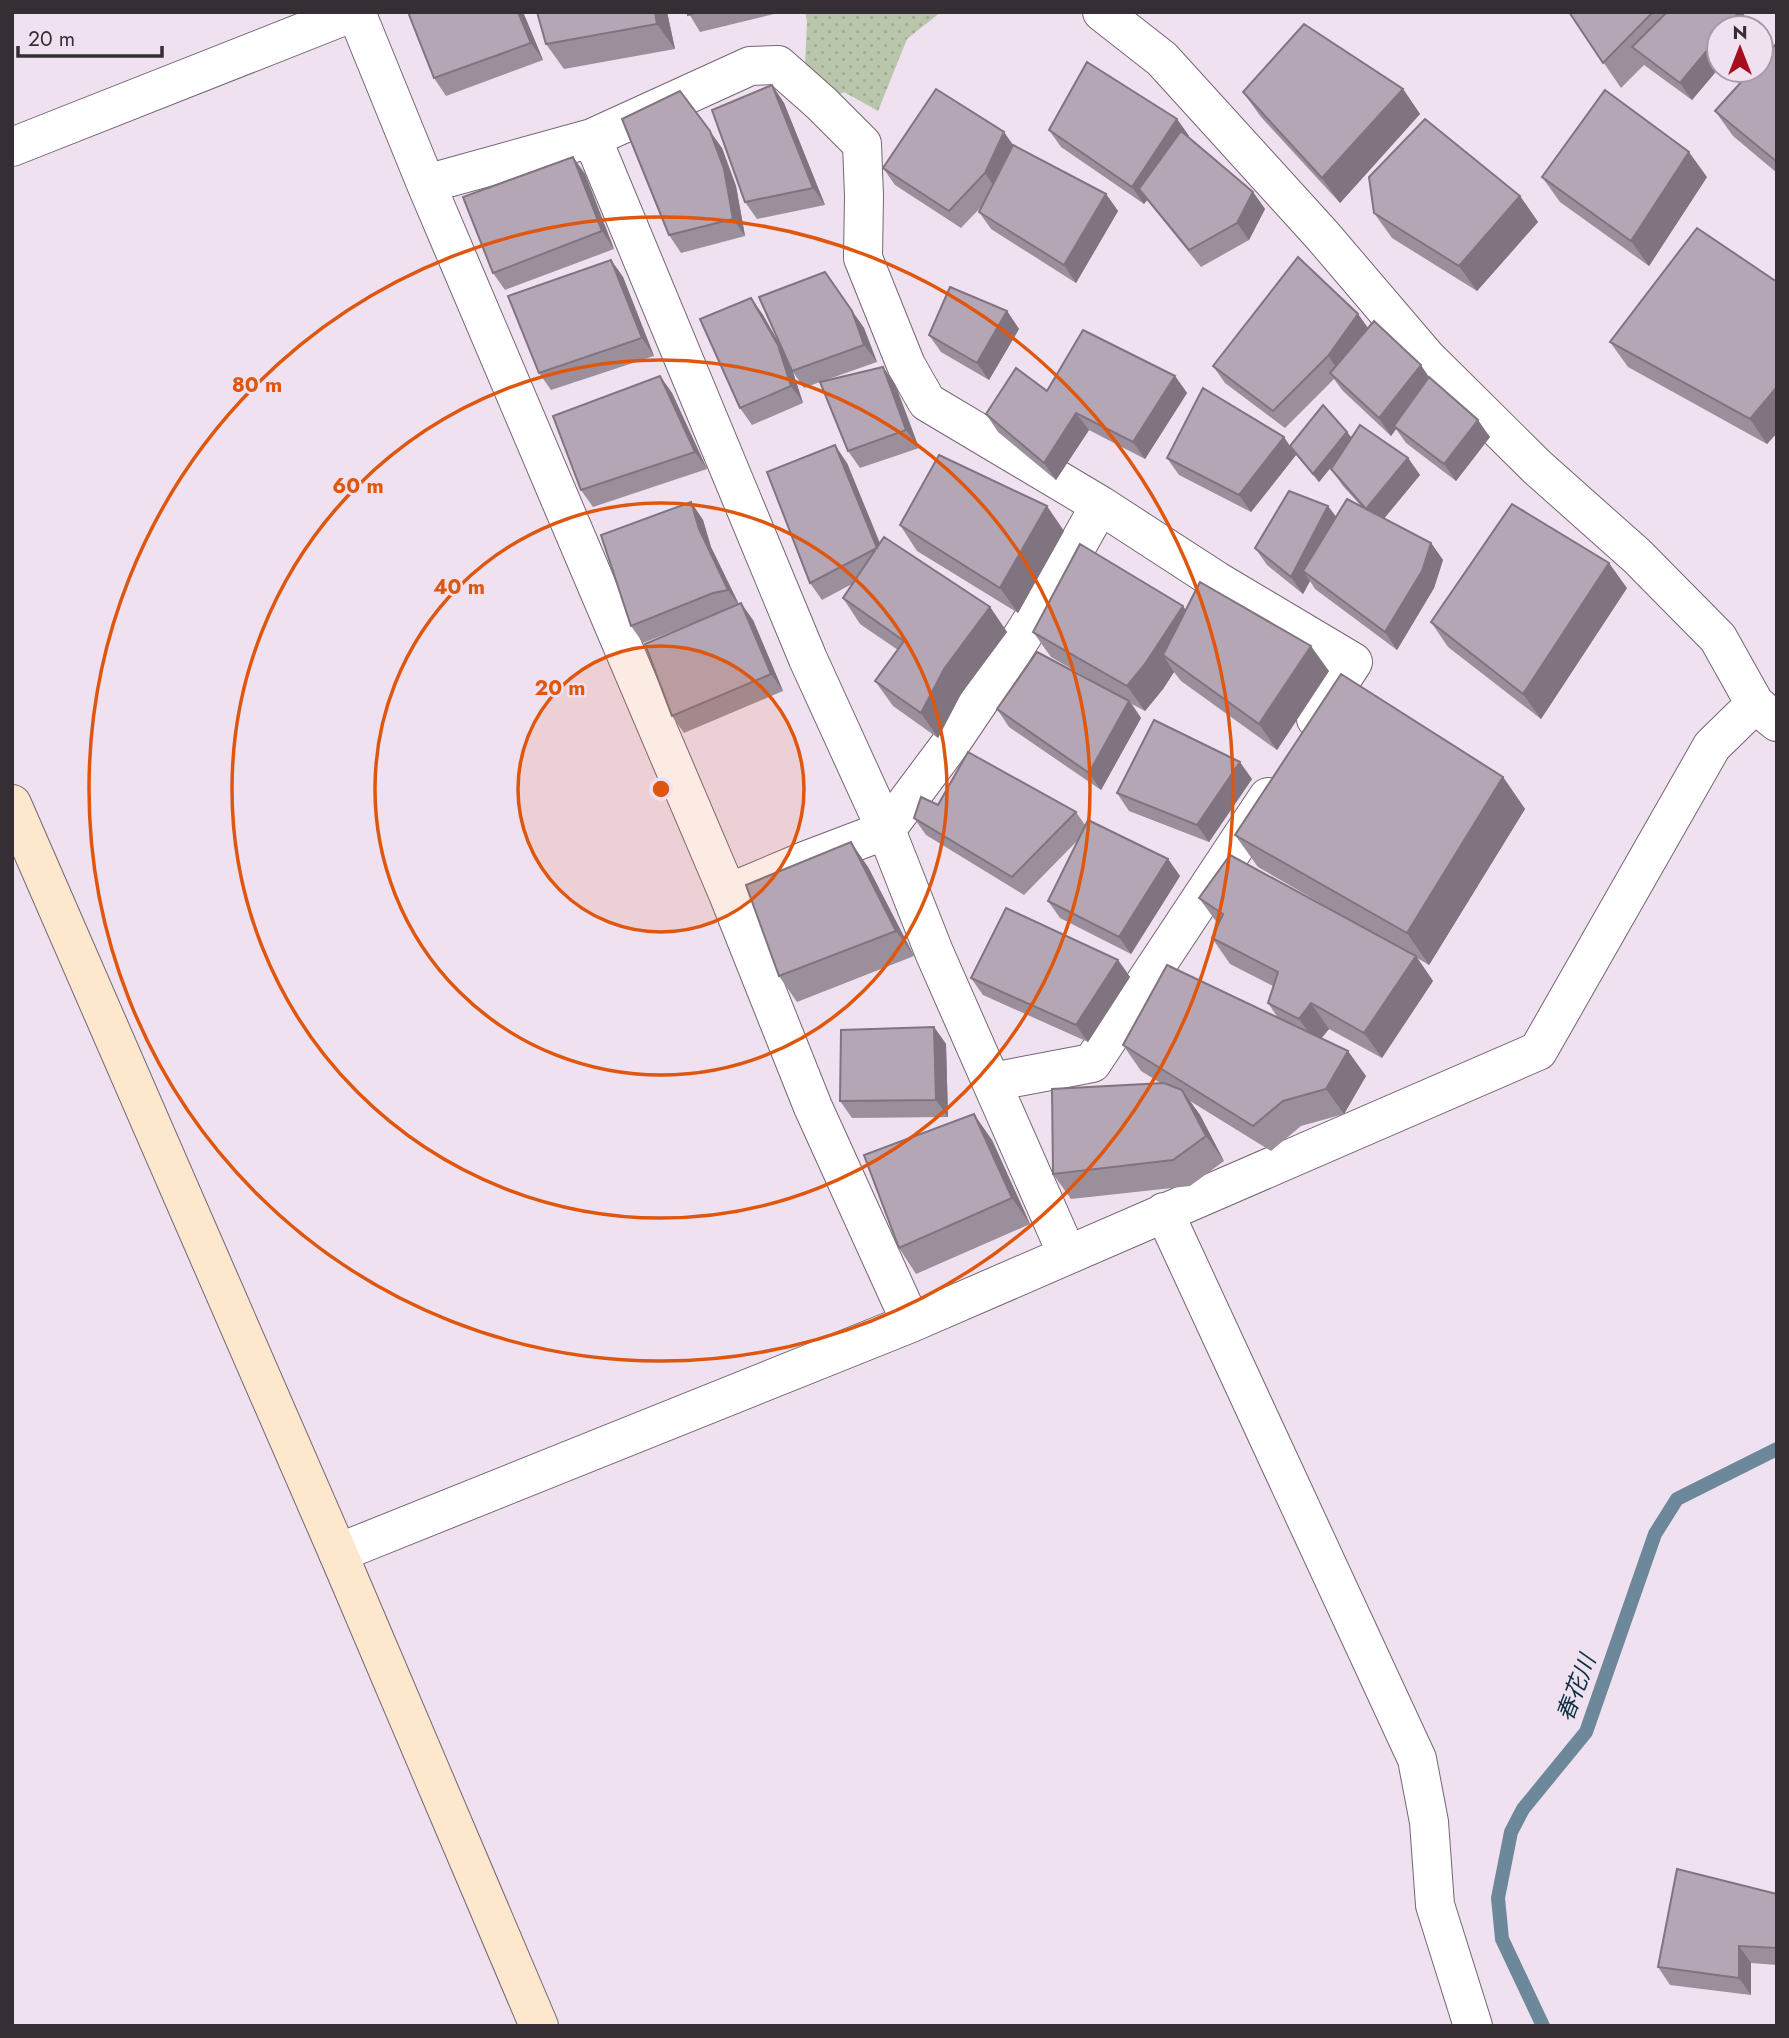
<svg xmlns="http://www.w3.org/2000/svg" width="1789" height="2038" viewBox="0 0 1789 2038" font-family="Jost,'Noto Sans JP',sans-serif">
  <defs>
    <pattern id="park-dots" width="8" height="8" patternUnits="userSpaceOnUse" patternTransform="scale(1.75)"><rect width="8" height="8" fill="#b9c6ac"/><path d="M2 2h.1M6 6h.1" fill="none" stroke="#a0aa95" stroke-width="1.8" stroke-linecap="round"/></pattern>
  </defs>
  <rect width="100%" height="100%" fill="#f0e1f1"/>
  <path fill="url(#park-dots)" d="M805,12H941L907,39L878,111L844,92L821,103L805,65L807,21Z"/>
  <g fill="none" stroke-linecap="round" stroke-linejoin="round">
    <path stroke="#6c889a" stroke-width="14" d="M1543,2026L1502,1939L1498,1898L1511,1832L1523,1809L1586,1732L1655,1534L1677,1499L1777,1449"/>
    <g stroke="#736673" stroke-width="40">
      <path id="street" d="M356,12L426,184L728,894L813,1107L911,1323
        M1102,12L1162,59L1322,235L1427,358L1537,467L1637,556L1718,638L1755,704L1777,722
        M592,138L808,659L886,830L934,952L1067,1254
        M12,147L354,12
        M426,184L592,138L750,66L778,65L821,103L862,144L864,196L863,258L906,365L927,402L1100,505L1217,581L1353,662L1316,719
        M743,887L807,860L886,830L951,743L1011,654L1059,578L1100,505
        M992,1082L1092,1063L1268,797
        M1164,1212L1417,1759L1429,1822L1435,1905L1473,2026
        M338,1553L911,1323L1538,1051L1712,746L1755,704"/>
    </g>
    <g stroke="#736673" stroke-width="40">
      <path id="secondary" d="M12,804L338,1553L539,2026"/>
    </g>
    <use href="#street" stroke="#fff" stroke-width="38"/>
    <use href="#secondary" stroke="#fde8ce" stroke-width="38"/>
  </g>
  <path fill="#9c8f9c" d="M408,12H523L543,60L446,96L434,78Z
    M667,12L675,49L564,69L546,44Z
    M688,12H782L700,32Z
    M1569,12H1742L1752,27L1719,28V68L1692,100L1644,65L1621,88Z
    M1777,43V173L1733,136L1715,111Z
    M772,85L784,103L825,205L757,219L745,202Z
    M1403,89L1420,114L1340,203L1261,117L1243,92Z
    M1177,119L1189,136V137L1253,192L1265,209L1249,240L1201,267L1147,200L1144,204L1061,147L1049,130Z
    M1013,145L1106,194L1118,211L1076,283L991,229L979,212L981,207L961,228L895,185L883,168Z
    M722,148L736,186L745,236L681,253L669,235Z
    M573,157L585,174L614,249L505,290L493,273Z
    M1542,177H1707L1649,266L1560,202Z
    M1520,196L1538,222L1477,291L1392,238L1374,213Z
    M611,260L623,277L654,356L551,390L539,373Z
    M825,272L864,328L877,362L823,381L895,384L919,448L860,468L848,451L820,382L804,388L793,372L803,403L752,425L740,408L751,298L763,315L783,350Z
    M1777,282V433L1767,444L1628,367L1610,342Z
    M1007,311L1019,329L989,380L941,352L929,335Z
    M1358,314L1368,328L1429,378L1490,437L1456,481L1406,443L1396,429L1391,436L1342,390L1334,379L1285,428L1225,383L1213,366Z
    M660,376L672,393L707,469L593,507L581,490Z
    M1175,376L1187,393L1145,459L1089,430L1056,480L998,432L986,414L1047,391Z
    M1347,432L1352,438L1408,458L1420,475L1384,518L1431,543L1443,560L1434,588L1397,650L1315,589L1310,581L1303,594L1267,565L1255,548L1361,506L1343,486L1331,469L1337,460L1319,482L1296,455L1251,512L1179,475L1167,458L1290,446Z
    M847,463L880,543L990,607L1007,632L961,694L938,738L893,706L875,681L898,650L860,624L843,598L852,584L822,600L810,583Z
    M691,502L703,520L711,547L739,604L753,620L783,691L684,733L672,716L718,613L643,643L631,626Z
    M900,525L1064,531L1018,613L917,551Z
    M1627,588L1541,719L1448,647L1431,622Z
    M1183,606L1186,611L1329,671L1277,750L1181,681L1174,672L1163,689L1145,711L1132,704L1141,718L1101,790L1009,727L997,709L1098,684L1051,657L1033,632Z
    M1503,777L1525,809L1429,965L1417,958L1433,981L1382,1058L1329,1029L1321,1038L1366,1076L1344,1114L1301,1126L1271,1151L1190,1101L1200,1115L1224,1161L1190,1186L1071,1199L1053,1174L1162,1084L1141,1071L1123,1045L1278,1018L1268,1003L1273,986L1230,964L1212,938L1218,924L1199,898L1367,930L1258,867L1235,835Z
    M1252,779L1209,842L1129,811L1117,793Z
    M938,805L1076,812L1085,825L1168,859L1180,876L1131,954L1060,918L1048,901L1078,840L1024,895L926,835L914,818Z
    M868,867L914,956L797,1002L779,976Z
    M1118,960L1130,977L1088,1042L983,995L971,978Z
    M934,1027L946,1044L948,1117L852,1118L840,1101Z
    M992,1140L1030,1224L916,1274L899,1248Z
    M1777,1894V1965L1751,1963V1995L1670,1985L1658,1967Z"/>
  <path fill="#7f747f" d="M518,12H523L543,60L531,43Z
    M655,12H667L675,49L657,24Z
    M1739,12H1742L1752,28H1726Z
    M1719,36V68L1692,100L1680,83Z
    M772,85L784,103L825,205L813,188Z
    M1403,89L1420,114L1340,203L1322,178Z
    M1177,119L1189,136L1147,199L1139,189L1147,200L1144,204L1132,187Z
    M710,131L722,148L736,186L745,236L733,219Z
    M1004,132L1016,149L997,191L985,173Z
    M1689,152L1707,177L1649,266L1631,241Z
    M573,157L585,174L614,249L602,231Z
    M1253,192L1265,209L1249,240L1237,223Z
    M1106,194L1118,211L1076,283L1064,265Z
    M1520,196L1538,222L1477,291L1459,266Z
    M611,260L623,277L654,356L642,338Z
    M751,298L763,315L790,363L803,403L791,386Z
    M852,311L864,328L877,362L864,345Z
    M1007,311L1019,329L989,380L977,363Z
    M1358,314L1370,331L1340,373L1328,356Z
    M1421,365L1433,383L1394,426L1396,429L1391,436L1379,418Z
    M883,367L895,384L919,448L906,430Z
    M660,376L672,393L707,469L695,452Z
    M1175,376L1187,393L1145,459L1133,442Z
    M1777,387V433L1767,444L1750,419Z
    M1076,413L1089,430L1056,480L1044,463Z
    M1478,420L1490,437L1456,481L1444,464Z
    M1347,432L1353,440L1319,482L1313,474Z
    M1284,437L1296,455L1251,512L1239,495Z
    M835,445L847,463L889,566L877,548Z
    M1408,458L1420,475L1378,526L1366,509Z
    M691,502L703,520L711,547L740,607L728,590L699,529Z
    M1047,506L1064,531L1018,613L1000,588Z
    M1328,506L1341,523L1303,571L1310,581L1303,594L1291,577Z
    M1431,543L1443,560L1434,588L1397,650L1385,632Z
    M1609,563L1627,588L1541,719L1523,694Z
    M741,603L753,620L783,691L771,674Z
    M1183,606L1200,631L1163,655L1174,672L1163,689L1145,711L1127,686Z
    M990,607L1007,632L961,694L938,738L921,713L944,669Z
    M1311,646L1329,671L1277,750L1259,724Z
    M1129,701L1141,718L1101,790L1089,773Z
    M1240,762L1252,779L1209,842L1197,825Z
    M1503,777L1525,809L1429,965L1407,933Z
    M851,842L868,867L914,956L896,931Z
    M1168,859L1180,876L1131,954L1119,937Z
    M1416,956L1433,981L1382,1058L1364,1033Z
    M1118,960L1130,977L1088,1042L1076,1025Z
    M1311,1003L1329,1029L1317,1044L1299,1019Z
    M934,1027L946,1044L948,1117L936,1100Z
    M1348,1051L1366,1076L1344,1114L1326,1089Z
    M1182,1090L1200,1115L1224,1161L1206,1136Z
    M974,1114L992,1140L1030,1224L1012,1198Z
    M1739,1946L1751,1963V1995L1739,1978Z"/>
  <path fill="#b5a6b5" stroke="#7f747f" stroke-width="2" d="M408,12H518L531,43L434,78Z
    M537,12H655L657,24L546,44Z
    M688,12H699L688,15Z
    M1569,12H1653L1603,63Z
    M1667,12H1739L1726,28H1719V36L1680,83L1632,47Z
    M1304,24L1403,89L1322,178L1243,92Z
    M1777,43V162L1715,111L1752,70H1761V60Z
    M1087,62L1177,119L1132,187L1049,130Z
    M772,85L813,188L745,202L712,110Z
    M936,89L1004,132L985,173L949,211L883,168Z
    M1605,90L1689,152L1631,241L1542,177Z
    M680,91L710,131L724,169L733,219L669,235L622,119Z
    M1425,119L1520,196L1459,266L1374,213L1369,177Z
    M1181,131L1253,192L1237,223L1189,250L1139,189Z
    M1013,145L1106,194L1064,265L979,212Z
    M573,157L602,231L493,273L463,197Z
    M1697,228L1777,282V387L1750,419L1610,342Z
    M1298,257L1358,314L1328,356L1273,411L1213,366Z
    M611,260L642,338L539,373L508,296Z
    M825,272L852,311L864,345L792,371L759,297Z
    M950,287L1007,311L977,363L929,335Z
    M751,298L778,345L791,386L740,408L700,319Z
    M1374,321L1421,365L1379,418L1330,373Z
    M1083,330L1175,376L1133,442L1076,413L1044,463L986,414L1016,368L1047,391Z
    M883,367L906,430L848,451L820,382Z
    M660,376L695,452L581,490L553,416Z
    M1429,377L1478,420L1444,464L1394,426Z
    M1203,388L1284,437L1239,495L1167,458Z
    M1323,405L1347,432L1313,474L1290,446Z
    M1360,425L1408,458L1366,509L1331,469Z
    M835,445L877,548L810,583L767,472Z
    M939,455L1047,506L1000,588L900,525Z
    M1289,491L1328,506L1291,577L1255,548Z
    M1347,499L1431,543L1422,571L1385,632L1303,571Z
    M691,502L699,529L728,590L713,593L631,626L601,535Z
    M1512,504L1609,563L1523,694L1431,622Z
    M884,537L990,607L944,669L921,713L875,681L904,641L843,598Z
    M1080,544L1183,606L1145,664L1127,686L1033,632Z
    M1200,582L1311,646L1259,724L1163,655Z
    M741,603L771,674L672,716L645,644Z
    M1037,652L1129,701L1089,773L997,709Z
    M1341,674L1503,777L1407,933L1235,835Z
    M1154,720L1240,762L1197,825L1117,793Z
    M968,752L1076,812L1012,877L914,818L921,797L938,805Z
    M1088,820L1168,859L1119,937L1048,901Z
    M851,842L896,931L779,976L746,885Z
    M1230,855L1416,956L1364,1033L1311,1003L1299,1019L1268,1003L1278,972L1212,938L1223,914L1199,898Z
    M1006,908L1118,960L1076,1025L971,978Z
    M1167,965L1348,1051L1326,1089L1283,1101L1253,1126L1123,1045Z
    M934,1027L936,1100L840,1101L841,1030Z
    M1164,1083L1182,1090L1206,1136L1173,1160L1053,1174L1052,1089Z
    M974,1114L1012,1198L899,1248L864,1155Z
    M1677,1869L1777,1894V1948L1739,1946V1978L1658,1967Z"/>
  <circle cx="661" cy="789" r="143" fill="#df570e" fill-opacity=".12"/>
  <g fill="none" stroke="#df570e" stroke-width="3.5">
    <circle cx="661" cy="789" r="143"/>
    <circle cx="661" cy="789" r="286"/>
    <circle cx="661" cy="789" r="429"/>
    <circle cx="661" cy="789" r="572"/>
  </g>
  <g text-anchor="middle" stroke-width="5" stroke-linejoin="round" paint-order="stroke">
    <g font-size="23" font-style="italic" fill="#0a3041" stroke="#f0e1f1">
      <text transform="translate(1576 1688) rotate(-69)" y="8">春花川</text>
    </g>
  </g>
  <circle cx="661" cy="789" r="10" fill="#df570e" stroke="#f0e1f1" stroke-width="3.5"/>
  <g font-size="21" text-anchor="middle" font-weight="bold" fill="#df570e" stroke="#f0e1f1" stroke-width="5" stroke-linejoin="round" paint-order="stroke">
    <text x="257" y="392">80 m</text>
    <text x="358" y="493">60 m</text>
    <text x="459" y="594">40 m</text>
    <text x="560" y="695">20 m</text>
  </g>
  <rect width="1789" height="2038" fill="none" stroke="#352f35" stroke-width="28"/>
  <g transform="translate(1740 49)"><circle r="33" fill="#f0e1f1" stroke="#a59aa6" stroke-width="2"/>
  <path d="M0-5L12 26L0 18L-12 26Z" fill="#a60e1d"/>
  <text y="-10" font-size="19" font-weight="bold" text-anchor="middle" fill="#352f35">N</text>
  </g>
  <path d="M18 46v10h144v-10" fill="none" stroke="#352f35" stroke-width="3.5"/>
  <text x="28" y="46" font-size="21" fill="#352f35" stroke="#f0e1f1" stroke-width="5" paint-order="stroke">20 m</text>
</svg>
